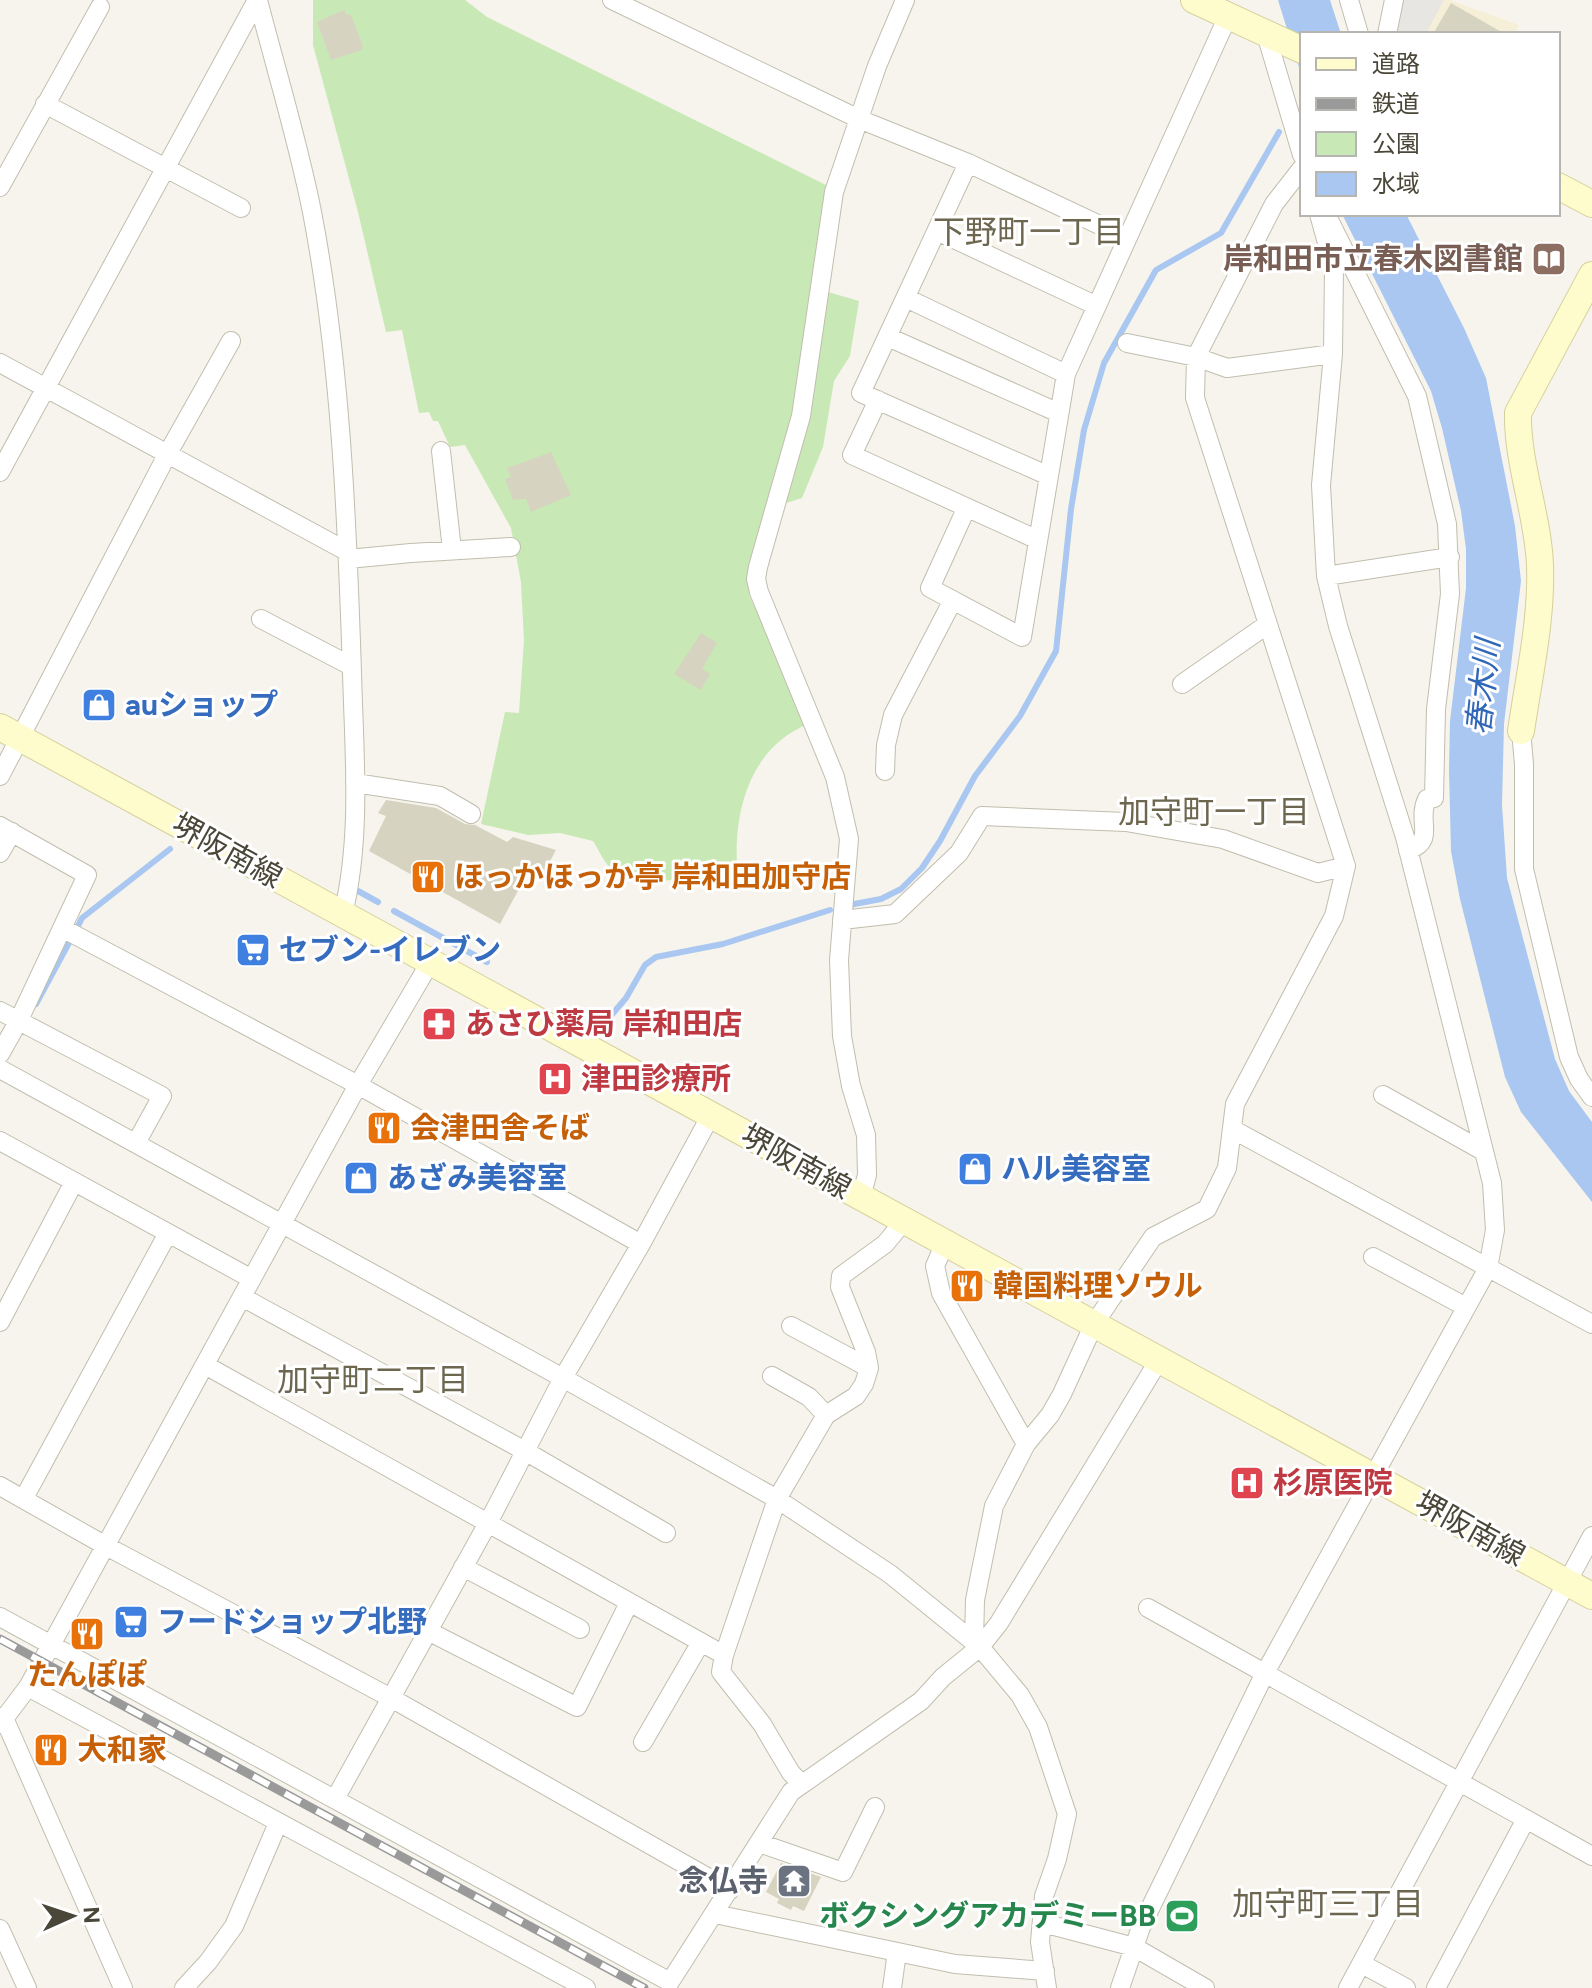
<svg xmlns="http://www.w3.org/2000/svg" width="1592" height="1988" viewBox="0 0 1592 1988" font-family="Figtree,'Noto Sans JP',sans-serif">
  <rect width="100%" height="100%" fill="#f6f4ec"/>
  <path fill="#f6efd8" d="M1400,0H1450L1519,25L1514,34H1393Z"/>
  <path fill="#c8e9b5" d="M313,0H465L487,17L830,187L828,292L859,301L850,356L834,381L823,447L802,498L786,503L769,502L750,574L749,595L808,724C751,747 734,809 737,865C699,873 643,896 610,867C603,861 598,848 593,841L560,833L528,835L481,824L505,712L519,713L524,640L521,582L511,528L465,445L450,447L438,421H433L429,412L419,413L402,330L386,332L358,212L313,45Z"/>
  <path fill="#e8e6e3" d="M1401,0H1444L1428,30L1435,34H1396Z"/>
  <path fill="#a9c7f1" d="M1278,0H1330L1341,34H1302V77Z
    M1342,214H1406L1464,328L1486,378L1515,526L1521,581L1504,724L1502,805L1507,878L1555,1059L1569,1091L1592,1122V1202L1521,1112L1505,1077L1460,899L1451,851L1449,770L1450,721L1466,588V549L1461,511L1442,428L1431,391Z"/>
  <g fill="none" stroke-linecap="round" stroke-linejoin="round">
    <path stroke="#a9c7f1" stroke-width="6" d="M358,891L378,902
      M849,905L881,899L901,889L922,868L940,841L975,776L1020,716L1056,651L1071,509L1084,430L1104,363L1156,270L1221,233L1279,132
      M394,911L487,962
      M77,928L82,918L170,849
      M36,1004L71,939
      M603,1025L626,998L645,965L656,957L723,944L830,910"/>
  </g>
  <path fill="#d7d3c1" d="M1451,3L1505,34H1433Z
    M344,10L346,14L351,15L363,46L362,50L331,60L317,22Z
    M551,452L571,495L531,512L526,499L513,500L505,479L511,477L507,468Z
    M701,633L717,643L702,669L710,674L701,690L674,674Z
    M386,800L436,808L465,824L475,825L507,842L513,837L556,850L545,871L531,867L500,924L369,851L386,816L378,813Z
    M781,1863L821,1877L804,1911L793,1906L791,1910L777,1903L779,1899L766,1892Z"/>
  <g fill="none" stroke-linecap="round" stroke-linejoin="round">
    <g stroke="#c1beae" stroke-width="20">
      <path id="street" d="M258,0C276,70 298,141 312,212C341,363 347,519 352,672C354,752 362,836 343,914
        M612,0L859,119L968,163L1127,238
        M1349,0L1359,34
        M1266,34L1302,155
        M1387,34L1394,0
        M45,104L241,208
        M968,163L861,393L1049,476
        M0,187L100,7
        M1329,220L1417,396L1447,524L1450,594L1436,709L1434,798L1427,799C1416,821 1437,841 1408,850
        M937,231L1097,306
        M906,298L1066,374
        M888,337L1059,413
        M1127,343L1196,357L1227,368L1333,354
        M0,363L348,552
        M878,400L852,455L1038,540
        M441,451L452,550
        M0,472L257,0
        M966,509L930,588L1022,637L1066,374L1228,16
        M348,559L411,553L511,547
        M1326,576L1450,557
        M261,619L351,666
        M1182,684L1268,624
        M1521,731L1524,764V869L1569,1057L1579,1079L1592,1097
        M885,771L886,745L893,715L953,600
        M0,776L168,453L231,341
        M355,783L440,796L471,814
        M0,826L87,875L18,1022L0,1054
        M0,853L12,832
        M842,920L895,914L959,853L982,816L1126,822L1223,839L1318,873L1346,866
        M62,928L358,1085L641,1244
        M0,1011L162,1096L136,1143
        M0,1069L563,1378L777,1499L890,1574L980,1647L1020,1695L1038,1727L1067,1814L1057,1859L1044,1896L1040,1942L1047,1988
        M1383,1095L1483,1151
        M1232,1129L1592,1324
        M0,1141L252,1279
        M861,1198L867,1175L866,1135L851,1086L842,1036L839,960L849,839L835,777L759,592L756,579L758,567L801,416L834,192L877,66L905,0
        M944,1245L935,1266L941,1293L1026,1444
        M1373,1257L1466,1307
        M242,1297L525,1451L666,1533
        M0,1322L74,1182
        M791,1326L869,1368
        M205,1365L724,1655
        M772,1376L809,1397L826,1415
        M0,1486L106,1546L391,1698L730,1890
        M24,1498L168,1233
        M463,1567L580,1629
        M1148,1608L1592,1856
        M0,1617L670,1982L791,1792L921,1701L943,1677L980,1647L999,1623L1159,1360
        M428,1631L577,1707L629,1603
        M974,1642L975,1600L994,1506L1026,1444L1050,1415L1062,1394L1094,1324L1153,1237L1207,1209L1227,1168L1235,1104L1334,916L1346,866L1195,398L1196,357L1274,204L1302,168
        M28,1687L586,1988
        M0,1717L4,1718L123,1988
        M0,1724L28,1687L358,1085L431,961
        M643,1742L701,1642
        M801,1783L791,1773L762,1724L721,1672L724,1655L777,1499L826,1415L856,1396L864,1384L869,1368L866,1352L840,1287L841,1276L885,1244L904,1221
        M335,1799L488,1523L563,1378L641,1244L711,1115
        M759,1843L843,1872L875,1807
        M715,1914L955,1964L1045,1971
        M1043,1923L1134,1947L1205,1988
        M0,1929L27,1988
        M1362,1964L1406,1988
        M184,1988L208,1962L234,1926L278,1823
        M892,1988L897,1952
        M1120,1988L1141,1927L1265,1673L1488,1268L1495,1230L1492,1183L1405,837L1338,626L1326,576L1321,485L1333,354L1334,268L1319,214
        M1348,1988L1592,1536
        M1436,1988L1526,1819"/>
    </g>
    <g stroke="#d5d09b" stroke-width="28">
      <path id="secondary" d="M1194,0L1302,50
        M1558,186L1592,204
        M0,727L1592,1596
        M1521,731C1529,676 1542,620 1540,565C1538,514 1517,464 1518,413L1592,275"/>
    </g>
    <use href="#street" stroke="#fff" stroke-width="18"/>
    <use href="#secondary" stroke="#fefbcd" stroke-width="26"/>
    <g stroke="#9a9a9a" stroke-width="9">
      <path id="rail" d="M0,1639L644,1988"/>
    </g>
    <use href="#rail" stroke="#fff" stroke-width="6" stroke-dasharray="18" stroke-linecap="butt"/>
  </g>
  <defs>
    <g id="library-square" transform="scale(1.8)"><rect x="-9" y="-9" width="18" height="18" rx="4" fill="#8d6e63" stroke="#fff"/><path d="M-6-4Q-3-5.5-.7-3.5V5Q-3 3-6 4ZM6-4Q3-5.5 .7-3.5V5Q3 3 6 4Z" fill="#fff"/></g>
    <g id="shop-square" transform="scale(1.8)"><rect x="-9" y="-9" width="18" height="18" rx="4" fill="#3f7fe0" stroke="#fff"/><path d="M-5-2.5h2.3a2.7 3.5 0 0 1 5.4 0H5L5.5 6h-11ZM-1.5-2.5h3a1.5 2.3 0 0 0-3 0Z" fill="#fff"/></g>
    <g id="restaurant-square" transform="scale(1.8)"><rect x="-9" y="-9" width="18" height="18" rx="4" fill="#e8710a" stroke="#fff"/><path d="M-5-6h1v4h1v-4h1v4h1v-4h1v5L-1.5 .5V6h-2V.5L-5-1ZM5-6V6H3V1.5H1.5Q1.5-4 5-6Z" fill="#fff"/></g>
    <g id="supermarket-square" transform="scale(1.8)"><rect x="-9" y="-9" width="18" height="18" rx="4" fill="#3f7fe0" stroke="#fff"/><path d="M-6-5.5h2.5l.6 2H6L4.5 2H-2.5L-4.4-4H-6ZM-1.5 3.2a1.3 1.3 0 1 0 .1 0ZM3 3.2a1.3 1.3 0 1 0 .1 0Z" fill="#fff"/></g>
    <g id="pharmacy-square" transform="scale(1.8)"><rect x="-9" y="-9" width="18" height="18" rx="4" fill="#e0444e" stroke="#fff"/><path d="M-2-6h4v4h4v4h-4v4h-4v-4h-4v-4h4Z" fill="#fff"/></g>
    <g id="hospital-square" transform="scale(1.8)"><rect x="-9" y="-9" width="18" height="18" rx="4" fill="#e0444e" stroke="#fff"/><path d="M-5-5h3v3.5h4V-5h3V5h-3V1.5h-4V5h-3Z" fill="#fff"/></g>
    <g id="temple-square" transform="scale(1.8)"><rect x="-9" y="-9" width="18" height="18" rx="4" fill="#6b7280" stroke="#fff"/><path d="M0-6L5-2H3V0L6.5 2.5H4V6H1.5V3h-3V6H-4V2.5H-6.5L-3 0V-2H-5Z" fill="#fff"/></g>
    <g id="stadium-square" transform="scale(1.8)"><rect x="-9" y="-9" width="18" height="18" rx="4" fill="#2e9e5b" stroke="#fff"/><path d="M0-5a6.5 5 0 1 0 0 10a6.5 5 0 1 0 0-10ZM-3.5-1.8h7v3.6h-7Z" fill="#fff"/></g>
  </defs>
  <g fill-rule="evenodd">
    <use href="#library-square" x="1549" y="259"/>
    <use href="#shop-square" x="99" y="705"/>
    <use href="#restaurant-square" x="428" y="877"/>
    <use href="#supermarket-square" x="253" y="950"/>
    <use href="#pharmacy-square" x="439" y="1024"/>
    <use href="#hospital-square" x="555" y="1079"/>
    <use href="#restaurant-square" x="384" y="1128"/>
    <use href="#shop-square" x="975" y="1169"/>
    <use href="#shop-square" x="361" y="1178"/>
    <use href="#restaurant-square" x="967" y="1286"/>
    <use href="#hospital-square" x="1247" y="1483"/>
    <use href="#supermarket-square" x="131" y="1622"/>
    <use href="#restaurant-square" x="87" y="1634"/>
    <use href="#restaurant-square" x="51" y="1750"/>
    <use href="#temple-square" x="794" y="1881"/>
    <use href="#stadium-square" x="1182" y="1916"/>
  </g>
  <g text-anchor="middle" stroke-width="6" stroke-linejoin="round" paint-order="stroke">
    <g font-size="30" font-weight="bold" fill="#785e54" stroke="#fff" text-anchor="end">
      <text x="1523" y="269">岸和田市立春木図書館</text>
    </g>
    <g font-size="30" font-weight="bold" fill="#366cbe" stroke="#fff" text-anchor="start">
      <text x="125" y="715">auショップ</text>
      <text x="279" y="960">セブン-イレブン</text>
      <text x="1001" y="1179">ハル美容室</text>
      <text x="387" y="1188">あざみ美容室</text>
      <text x="157" y="1632">フードショップ北野</text>
    </g>
    <g font-size="30" fill="#4a4739" stroke="#fff">
      <text transform="translate(227 851) rotate(29)" y="10">堺阪南線</text>
      <text transform="translate(796 1162) rotate(29)" y="10">堺阪南線</text>
      <text transform="translate(1470 1529) rotate(29)" y="10">堺阪南線</text>
    </g>
    <g font-size="30" font-weight="bold" fill="#c56008" stroke="#fff" text-anchor="start">
      <text x="454" y="887">ほっかほっか亭 岸和田加守店</text>
      <text x="410" y="1138">会津田舎そば</text>
      <text x="993" y="1296">韓国料理ソウル</text>
      <text x="87" y="1685" text-anchor="middle">たんぽぽ</text>
      <text x="77" y="1760">大和家</text>
    </g>
    <g font-size="30" font-weight="bold" fill="#be3a42" stroke="#fff" text-anchor="start">
      <text x="465" y="1034">あさひ薬局 岸和田店</text>
      <text x="581" y="1089">津田診療所</text>
      <text x="1273" y="1493">杉原医院</text>
    </g>
    <g font-size="30" font-weight="bold" fill="#5b616d" stroke="#fff" text-anchor="end">
      <text x="768" y="1891">念仏寺</text>
    </g>
    <g font-size="30" font-weight="bold" fill="#27864d" stroke="#fff" text-anchor="end">
      <text x="1156" y="1926">ボクシングアカデミーBB</text>
    </g>
    <g font-size="32" fill="#6d6750" stroke="#fff">
      <text x="1029" y="243">下野町一丁目</text>
      <text x="1214" y="823">加守町一丁目</text>
      <text x="373" y="1391">加守町二丁目</text>
      <text x="1328" y="1915">加守町三丁目</text>
    </g>
    <g font-size="32" font-style="italic" fill="#3167b8" stroke="#fff">
      <text transform="translate(1483 687) rotate(-84)" y="11">春木川</text>
    </g>
  </g>
  <rect x="1300" y="32" width="260" height="184" fill="#ffffff" stroke="#b7b5b0" stroke-width="2"/>
  <rect x="1316" y="58" width="40" height="12" fill="#fefbcd" stroke="#b7b5b0" stroke-width="2"/>
  <text x="1372" y="72" font-size="24" fill="#4a4739">道路</text>
  <rect x="1316" y="98" width="40" height="12" fill="#9a9a9a" stroke="#b7b5b0" stroke-width="2"/>
  <text x="1372" y="112" font-size="24" fill="#4a4739">鉄道</text>
  <rect x="1316" y="132" width="40" height="24" fill="#c8e9b5" stroke="#b7b5b0" stroke-width="2"/>
  <text x="1372" y="152" font-size="24" fill="#4a4739">公園</text>
  <rect x="1316" y="172" width="40" height="24" fill="#a9c7f1" stroke="#b7b5b0" stroke-width="2"/>
  <text x="1372" y="192" font-size="24" fill="#4a4739">水域</text>
  <g transform="translate(72 1916) rotate(87)" stroke="#ffffff" stroke-width="6" paint-order="stroke">
  <path d="M0-6L14 30L0 20L-14 30Z" fill="#4a4739"/>
  <text y="-12" font-size="22" font-weight="bold" text-anchor="middle" fill="#4a4739">N</text>
  </g>
</svg>
